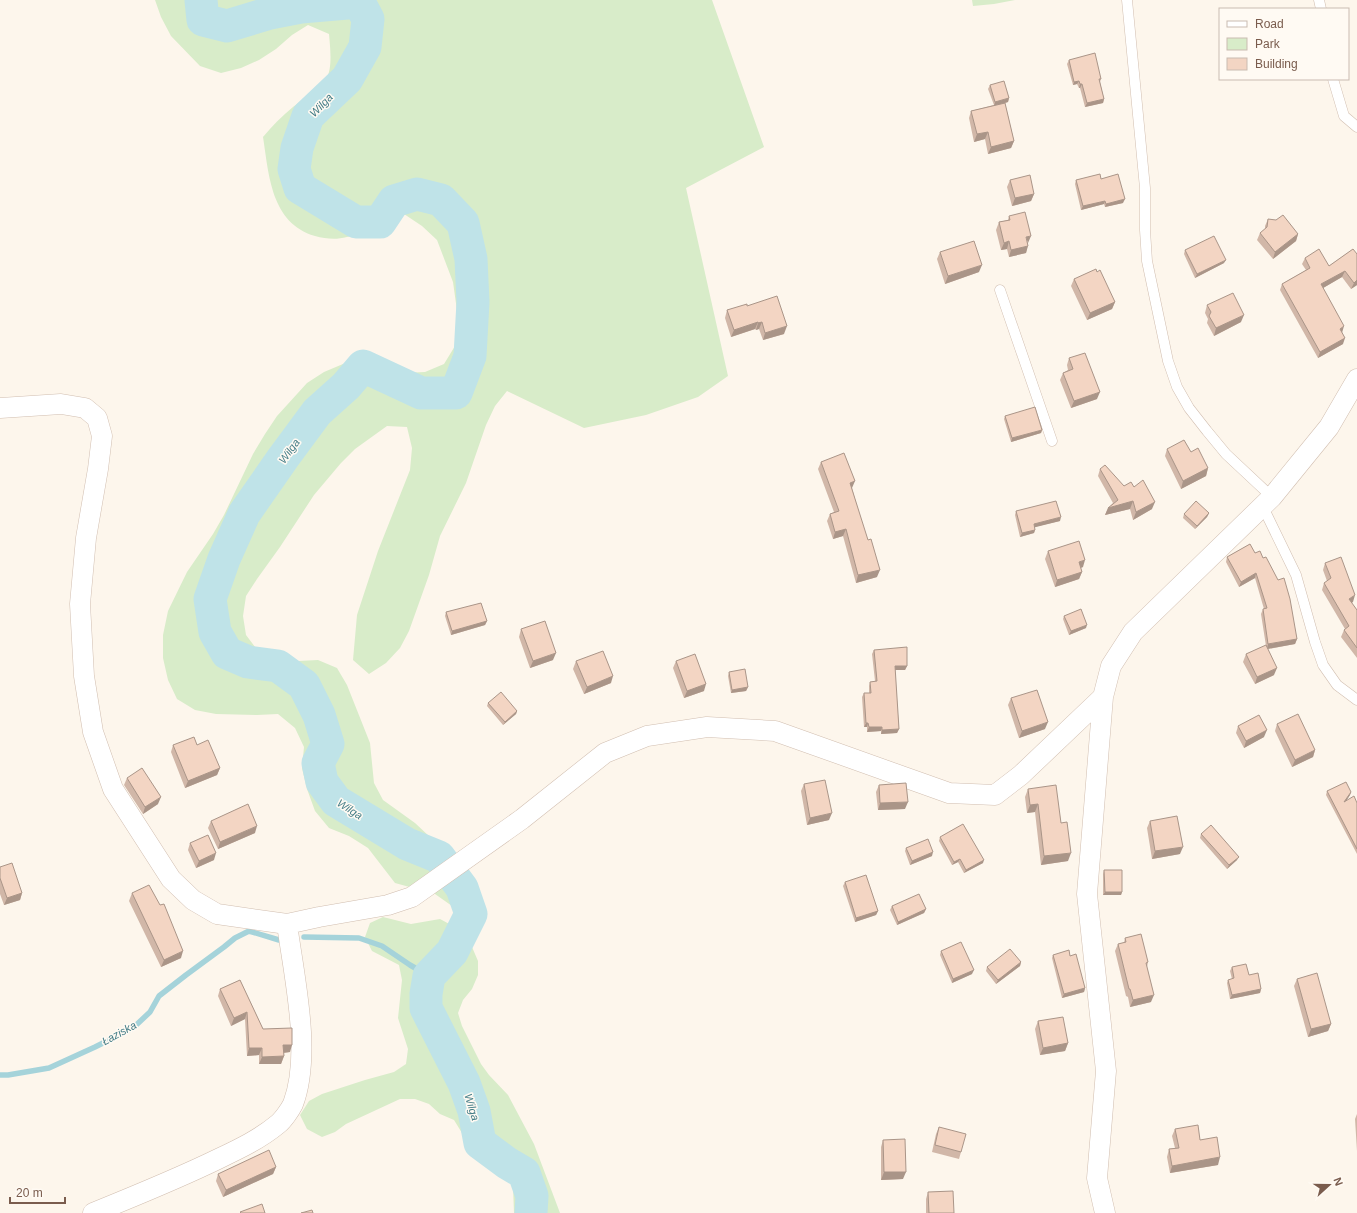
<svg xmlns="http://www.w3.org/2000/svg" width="1357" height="1213" viewBox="0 0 1357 1213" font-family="Helvetica,sans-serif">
  <rect width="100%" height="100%" fill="#fdf6ec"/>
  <path fill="#d8ecc9" d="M155,0H712L764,147L686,188L728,376L698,397L646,415L584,428L507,391L495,406L486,425L466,483L440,536L429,575L409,631L400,648L386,663L369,674L353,660L357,615L378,551L410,470L412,448L407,427L387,426L355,449L341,463L314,495L280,547L257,579L246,596L243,616L246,635L258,651L277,658L298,661L318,660L337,668L347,685L370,743L374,783L383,800L415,823L430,837L443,853L459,889L463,908L452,906L435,894L395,883L368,848L349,836L329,828L315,811L307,789L302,768L304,747L295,728L278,714L257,715L216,714L195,710L177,699L168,680L163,658V635L168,611L187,572L213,534L224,515L253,454L265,434L277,416L307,383L324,372L343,364L365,362L384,371L404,373L425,372L444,364L455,346L459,325L453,282L437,240L422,226L404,214C397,216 389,217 383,220C372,225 360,235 347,237C336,240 326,239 315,236C271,223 269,175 263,137C272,126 282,116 293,107C304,98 318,91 326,79C333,69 330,46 329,34L308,25L292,35L276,49L259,60L241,68L221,73L200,66L171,36L161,17Z
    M972,0H1015L994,4L973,6Z
    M383,917L411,924L440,919L453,926L464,936L472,947L478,961V975L472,989L463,1000L458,1013L462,1026L481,1064L489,1075L508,1095L534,1144L560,1213H514L513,1186L508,1172L498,1159L486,1150L472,1145L462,1133L454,1120L440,1114L429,1104L415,1099H400L346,1124L335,1132L322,1137L307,1129L300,1115L309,1101L322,1094L365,1080L394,1072L406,1064L408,1049L398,1018L402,980L399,965L372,951L365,937L370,923Z"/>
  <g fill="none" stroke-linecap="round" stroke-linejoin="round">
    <path stroke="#a5d3da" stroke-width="5.5" d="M304,937L359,938L382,946L410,965L429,976
      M0,1075H8L49,1068L95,1047L133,1028L150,1012L159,996L186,975L224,947L235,938L249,931L279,940"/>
    <path stroke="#bfe3e8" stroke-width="33" d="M201,0L203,20L227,26L270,13L301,7L359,2L368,19L365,47L347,79L308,116L297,148L294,169L300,188L356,222H380L394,201L417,194L441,200L463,223L471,259L473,302L470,356L456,393H421L363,366L346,386L317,412L283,458L244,514L224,559L210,599L215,632L227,653L248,662L278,666L304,685L319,715L328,744L318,763L322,782L336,801L407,844L439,857L462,888L471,914L452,952L429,976L426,994V1008L464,1083L474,1111L480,1143L507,1163L524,1173L532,1196L531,1213"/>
    <g stroke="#d1beb0" stroke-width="11">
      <path id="lane" d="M1127,0L1145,188V230L1147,261L1168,361L1177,387L1189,408L1207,431L1226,454L1272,497
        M1319,0L1321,9
        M1333,79L1344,116L1357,127
        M1000,290L1052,441
        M1263,507L1296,575L1315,642L1323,665L1337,685L1357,700"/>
    </g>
    <g stroke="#d1beb0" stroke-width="21">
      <path id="street" d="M0,408L61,404L85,408L97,418L102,436L98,469L86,538L80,604L84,676L93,732L113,789L171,879L193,900L217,914L287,924L319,917L388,905L412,897L522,819L605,753L647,736L707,727L775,731L949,793L995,795L1021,775L1103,697
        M93,1213C135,1196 177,1179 218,1159C239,1149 260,1139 278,1124C283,1120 290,1110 293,1104C312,1054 294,977 287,924
        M1105,1213L1097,1178L1106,1071L1087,894L1103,697L1111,666L1133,632L1272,497L1329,427L1357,379"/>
    </g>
    <use href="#lane" stroke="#fff" stroke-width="10"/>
    <use href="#street" stroke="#fff" stroke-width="20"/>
  </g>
  <path fill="#d1b7a8" d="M1069,60L1101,79L1100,82L1104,99L1103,103L1085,107L1080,88H1079L1077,84L1073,85L1067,64Z
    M990,85L1009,98L1008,102L1005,103L1014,141L1011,148L988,154L985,139L974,142L969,118L971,111L994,105L988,89Z
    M1101,179L1123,203L1105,207L1104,204L1081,210L1075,184L1076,180Z
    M1010,180L1034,194L1031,201L1012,206L1007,187Z
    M1009,216L1028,243L1026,253L1009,257L1007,249L1001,250L996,230L999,222L1008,220Z
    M1268,219L1298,234L1296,241L1273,259L1257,240L1260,233L1265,229V226Z
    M1353,249L1357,285L1351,289L1342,277L1323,288L1342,333L1343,344L1318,358L1280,290L1282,284L1306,270L1302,264L1305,258L1329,266Z
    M1185,250L1224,263L1195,278L1184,254Z
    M940,252L979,272L945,284L937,259Z
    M1097,272L1115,302L1112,309L1087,320L1071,286L1074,279Z
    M1207,305L1241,322L1214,336L1207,323L1208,319L1205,313Z
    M747,306L784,334L763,340L759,329L756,330L755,329L731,337L725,318L727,310Z
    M1069,358L1097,399L1071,408L1060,380L1063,373L1068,370L1067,365Z
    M1005,416L1042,430L1041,433L1011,442L1004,419Z
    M1167,449L1191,452L1208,468L1206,476L1181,489L1165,456Z
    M821,462L852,488L877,577L856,583L843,536L833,539L827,521L830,514L834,512L818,469Z
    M1100,469L1124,486L1134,487L1152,509L1133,520L1130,509L1105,515L1108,508L1113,503L1098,476Z
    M1016,511L1060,521L1034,527L1035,530L1034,533L1020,537L1015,515Z
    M1209,513L1207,517L1195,529L1183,518L1184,514Z
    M1250,544L1297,639L1295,644L1268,649L1274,675L1255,684L1243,662L1246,654L1266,646L1261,614L1263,609H1264L1255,578L1239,587L1226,562L1227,557Z
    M1048,551L1083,567L1081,568L1082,572L1079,579L1055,587L1045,559Z
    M1325,563L1353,602L1351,603L1357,610V658L1341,637L1344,630L1345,629L1322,590L1324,583L1327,581L1323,570Z
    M446,612L487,621L485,625L451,635L445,616Z
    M1064,616L1086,628L1069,635L1063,619Z
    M521,629L553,660L530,668L519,637Z
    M874,650L907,666L905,670H895L899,729L897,733L881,734V731L867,732V727H864L862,697L864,693H869V686L870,682L875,681L872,654Z
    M576,661L611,683L584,694L573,669Z
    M676,661L704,691L684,698L673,668Z
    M729,672L748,687L746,691L731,693L728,676Z
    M1011,698L1045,729L1019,738L1008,705Z
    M488,703L517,711L516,714L503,725L487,706Z
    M1277,724L1315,750L1313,757L1292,767L1275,731Z
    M1238,726L1264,737L1244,748L1236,733Z
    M173,745H197L220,768L217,775L185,788L171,752Z
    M127,778L158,804L143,814L124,785Z
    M804,784L829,820L807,825L801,791Z
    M879,785L905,809L878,810L876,792Z
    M1028,789L1061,823L1068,861L1041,865L1035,812L1027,813L1025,797Z
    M1327,791L1351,792L1350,795L1346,801L1357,803V854L1326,795Z
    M211,821L255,833L218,849L208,828Z
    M1150,821L1180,854L1152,859L1147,828Z
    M1201,834L1237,860L1227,869L1200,838Z
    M940,837L983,863L964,873L958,862L952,865L939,841Z
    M190,843L214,860L196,868L188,850Z
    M906,848L932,856L910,865L905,851Z
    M0,867L22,893L20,900L4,905L0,894Z
    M1104,870L1122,892L1121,895H1103V874Z
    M845,882L878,911L876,915L855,922L843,886Z
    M132,893L181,958L161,967L129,901Z
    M892,906L926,909L924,913L897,925L890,910Z
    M1125,938L1148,962L1147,967L1151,1002L1130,1007L1128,997L1126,996L1115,951L1118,944L1124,943Z
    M941,951L972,974L952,983L940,955Z
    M1053,955L1070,956L1085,988L1084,992L1062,998L1052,958Z
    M1021,962L1020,966L996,984L986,971L987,967Z
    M1232,967L1249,975L1261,989L1260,993L1230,999L1227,983L1228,980L1232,979L1230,971Z
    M1297,979L1331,1024L1328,1031L1308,1037L1294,986Z
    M240,980L263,1029L290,1052L284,1053V1056L281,1064H259V1055L247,1056L245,1019L231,1026L218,996L220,989Z
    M1038,1021L1068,1043L1065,1051L1040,1055L1035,1029Z
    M1357,1114V1151L1355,1119Z
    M939,1127L961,1152L959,1159L932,1152L936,1134Z
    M1175,1129L1200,1140L1218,1165L1170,1173L1167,1157L1169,1149L1175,1148L1172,1136Z
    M883,1140L903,1179L881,1180V1147Z
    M276,1167L273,1174L223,1197L216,1181L218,1174Z
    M928,1192L954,1213H926V1199Z"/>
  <path fill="#aa9588" d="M1079,81L1077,84L1073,85L1074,82Z
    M1080,84H1082L1080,88H1079Z
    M1009,98L1008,102L994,106L995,102Z
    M1104,99L1103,103L1085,107L1087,103Z
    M988,132L985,139L974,142L977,134Z
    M1014,141L1011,148L988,154L991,147Z
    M1034,194L1031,201L1012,206L1015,198Z
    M1125,199L1123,203L1105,207L1106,204Z
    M1105,201L1104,204L1081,210L1083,206Z
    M1298,234L1296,241L1273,259L1275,252Z
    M1031,236L1028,243L1026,237Z
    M1009,241L1007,249L1001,250L1004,243Z
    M1028,246L1026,253L1009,257L1011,250Z
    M1226,260L1224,263L1195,278L1197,274Z
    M982,265L979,272L945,284L948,276Z
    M1345,271L1342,277L1318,291L1321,284Z
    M1357,280V285L1351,289L1354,283Z
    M1115,302L1112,309L1087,320L1090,313Z
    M1244,315L1241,322L1214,336L1216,328Z
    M758,322L755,329L731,337L734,330Z
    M762,322L759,329L756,330L758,323Z
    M787,326L784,334L763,340L765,333Z
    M1344,326L1342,333L1340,329Z
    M1345,338L1343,344L1318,358L1320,352Z
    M1100,392L1097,399L1071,408L1074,401Z
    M1042,430L1041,433L1011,442L1012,438Z
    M1208,468L1206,476L1181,489L1183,481Z
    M855,481L852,488L848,490L850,483Z
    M1133,501L1130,509L1105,515L1108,508Z
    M1155,502L1152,509L1133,520L1136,512Z
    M1209,513L1207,517L1195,529L1197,526Z
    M1061,517L1060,521L1032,528L1034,524Z
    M846,529L843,536L833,539L835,532Z
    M1035,530L1034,533L1020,537L1022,533Z
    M1085,560L1083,567L1076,569L1079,562Z
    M880,570L877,577L856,583L858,575Z
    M1082,572L1079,579L1055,587L1057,580Z
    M1256,573L1255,578L1239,587L1241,582Z
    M1355,595L1353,602L1346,606L1349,599Z
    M487,621L485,625L451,635L452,631Z
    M1087,625L1086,628L1069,635L1071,631Z
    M1297,639L1295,644L1267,649L1268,644Z
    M556,653L553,660L530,668L533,661Z
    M895,666H907L905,670H893Z
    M1277,668L1274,675L1255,684L1257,677Z
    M613,676L611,683L584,694L587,687Z
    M706,684L704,691L684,698L687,691Z
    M748,687L746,691L731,693L732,690Z
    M517,711L516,714L503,725L505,722Z
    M1048,722L1045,729L1019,738L1022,731Z
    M866,723H868L867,727H864Z
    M869,727H882L881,731L867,732Z
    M899,729L897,733L881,734L882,730Z
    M1267,730L1264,737L1244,748L1246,741Z
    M1315,750L1313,757L1292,767L1295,760Z
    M220,768L217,775L185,788L188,781Z
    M1351,792L1350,795L1343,806L1344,802Z
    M161,797L158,804L143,814L145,807Z
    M908,802L905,809L878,810L880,803Z
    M1038,804L1035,812L1027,813L1030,805Z
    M832,813L829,820L807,825L810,818Z
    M257,826L255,833L218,849L220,842Z
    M1183,847L1180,854L1152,859L1155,851Z
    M933,852L932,856L910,865L912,861Z
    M216,853L214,860L196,868L199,861Z
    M1071,853L1068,861L1041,865L1044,856Z
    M1239,857L1237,860L1227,869L1229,865Z
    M960,859L958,862L952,865L954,862Z
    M984,860L983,863L964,873L966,870Z
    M1105,892H1122L1121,895H1103Z
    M22,893L20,900L4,905L7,898Z
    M926,909L924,913L897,925L898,922Z
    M878,911L876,915L855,922L856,918Z
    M183,951L181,958L161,967L164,960Z
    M1021,962L1020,966L996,984L998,980Z
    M974,970L972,974L952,983L953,979Z
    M1085,988L1084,992L1062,998L1064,994Z
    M1261,989L1260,993L1230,999L1232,995Z
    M1154,995L1151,1002L1130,1007L1133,1000Z
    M247,1012L245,1019L231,1026L234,1018Z
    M1331,1024L1328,1031L1308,1037L1311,1029Z
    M1068,1043L1065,1051L1040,1055L1043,1048Z
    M283,1045H292L290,1052L281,1053Z
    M249,1048H262L259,1055L247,1056Z
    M284,1056L281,1064H259L262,1057Z
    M1220,1157L1218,1165L1170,1173L1172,1166Z
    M276,1167L273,1174L223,1197L226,1190Z
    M884,1172H906L903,1179L881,1180Z"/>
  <path fill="#f3d5c3" stroke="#aa9588" d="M1095,53L1101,79H1099L1104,99L1087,103L1082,84H1080L1079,81L1074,82L1069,60Z
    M1004,81L1009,98L995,102L990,85Z
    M1005,103L1014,141L991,147L988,132L977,134L971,111Z
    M1100,174L1101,179L1118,174L1125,199L1106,204L1105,201L1083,206L1076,180Z
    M1030,175L1034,194L1015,198L1010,180Z
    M1025,212L1031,236L1026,237L1028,246L1011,250L1009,241L1004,243L999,222L1010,220L1009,216Z
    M1283,215L1298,234L1275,252L1260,233L1267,227L1268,219L1276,220Z
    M1214,236L1226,260L1197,274L1185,250Z
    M974,241L982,265L948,276L940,252Z
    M1319,249L1329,266L1353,249L1357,254V280L1354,283L1345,271L1321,284L1344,326L1340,329L1345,338L1320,352L1282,284L1310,268L1305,258Z
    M1096,269L1097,272L1100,270L1115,302L1090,313L1074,279Z
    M1233,293L1244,315L1216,328L1209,316L1211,312L1207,305Z
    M777,296L787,326L765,333L762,322L758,323V322L734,330L727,310L747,304V306Z
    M1085,353L1100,392L1074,401L1063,373L1073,369L1069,358Z
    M1035,407L1042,430L1012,438L1005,416Z
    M1184,440L1191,452L1198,448L1208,468L1183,481L1167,449Z
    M844,453L855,481L850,483L868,540L871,539L880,570L858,575L846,529L835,532L830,514L839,511L821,462Z
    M1105,465L1124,486L1131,482L1134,487L1143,480L1155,502L1136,512L1133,501L1108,508L1118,500L1100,469Z
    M1056,501L1061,517L1034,524L1035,530L1022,533L1016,511Z
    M1196,501L1209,513L1197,526L1184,514Z
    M1079,541L1085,560L1079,562L1082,572L1057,580L1048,551Z
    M1250,544L1255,553L1260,551L1263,558L1266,557L1278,580L1284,578L1290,599L1297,639L1268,644L1263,609L1267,608L1256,573L1241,582L1227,557Z
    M1341,557L1355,595L1349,599L1357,610V648L1344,630L1349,626L1324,583L1331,578L1325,563Z
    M481,603L487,621L452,631L446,612Z
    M1081,609L1087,625L1071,631L1064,616Z
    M545,621L556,653L533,661L521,629Z
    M1266,645L1277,668L1257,677L1246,654Z
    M907,647V666H895L899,729L882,730V727H869L868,723H866L864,693H871L870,682L877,681L874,650Z
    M603,651L613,676L587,687L576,661Z
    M695,654L706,684L687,691L676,661Z
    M745,669L748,687L732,690L729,672Z
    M1037,690L1048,722L1022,731L1011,698Z
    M501,692L517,711L505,722L488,703Z
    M1298,714L1315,750L1295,760L1277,724Z
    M1259,715L1267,730L1246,741L1238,726Z
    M194,737L197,745L208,740L220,768L188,781L173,745Z
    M142,768L161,797L145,807L127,778Z
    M825,780L832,813L810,818L804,784Z
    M1346,782L1351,792L1344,802L1354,796L1357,803V849L1327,791Z
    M906,783L908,802L880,803L879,785Z
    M1056,785L1061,823L1067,822L1071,853L1044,856L1038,804L1030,805L1028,789Z
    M248,804L257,826L220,842L211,821Z
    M1177,816L1183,847L1155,851L1150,821Z
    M963,824L984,860L966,870L960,859L954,862L940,837Z
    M1211,825L1239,857L1229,865L1201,834Z
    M208,835L216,853L199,861L190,843Z
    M928,839L933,852L912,861L906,848Z
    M12,863L22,893L7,898L0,878V867Z
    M1104,870H1122V892H1105Z
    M866,875L878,911L856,918L845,882Z
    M149,885L160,905L164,904L183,951L164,960L132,893Z
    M919,894L926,909L898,922L892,906Z
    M1141,934L1148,962L1146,963L1154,995L1133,1000L1130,989H1129L1118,944L1126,942L1125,938Z
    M961,942L974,970L953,979L941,951Z
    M1010,949L1021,962L998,980L987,967Z
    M1069,950L1070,956L1076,954L1085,988L1064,994L1053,955Z
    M1246,964L1249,975L1258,973L1261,989L1232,995L1228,980L1234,978L1232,967Z
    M1317,973L1331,1024L1311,1029L1297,979Z
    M240,980L263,1029L292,1028V1045H283L284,1056L262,1057V1048H249L247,1012L234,1018L220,989Z
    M1063,1017L1068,1043L1043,1048L1038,1021Z
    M1198,1125L1200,1140L1217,1137L1220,1157L1172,1166L1169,1149L1179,1148L1175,1129Z
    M939,1127L966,1134L961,1152L935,1145Z
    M905,1139L906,1172H884L883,1140Z
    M269,1150L276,1167L226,1190L218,1174Z
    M953,1191L954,1213H929L928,1192Z
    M262,1204L265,1213H241L240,1212Z
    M312,1210L313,1213H301Z"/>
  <g text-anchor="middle" stroke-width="3" stroke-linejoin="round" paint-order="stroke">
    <g font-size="11" font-style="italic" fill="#437c86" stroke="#fffaf3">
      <text transform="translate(321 105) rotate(-46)" y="4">Wilga</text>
      <text transform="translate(289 451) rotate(-54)" y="4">Wilga</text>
      <text transform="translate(350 809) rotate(33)" y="4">Wilga</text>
      <text transform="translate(119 1033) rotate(-29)" y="4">Łaziska</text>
      <text transform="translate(472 1107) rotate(73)" y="4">Wilga</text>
    </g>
  </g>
  <rect x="1219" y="8" width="130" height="72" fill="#fffaf3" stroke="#cabbb1"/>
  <rect x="1227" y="21" width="20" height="6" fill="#ffffff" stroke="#cabbb1"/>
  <text x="1255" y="28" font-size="12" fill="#7a5c4d">Road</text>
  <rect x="1227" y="38" width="20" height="12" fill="#d8ecc9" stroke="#cabbb1"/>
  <text x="1255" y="48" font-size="12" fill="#7a5c4d">Park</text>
  <rect x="1227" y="58" width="20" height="12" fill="#f3d5c3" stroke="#cabbb1"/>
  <text x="1255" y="68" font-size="12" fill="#7a5c4d">Building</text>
  <g transform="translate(1329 1185) rotate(69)" stroke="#fffaf3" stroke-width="3" paint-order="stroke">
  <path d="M0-3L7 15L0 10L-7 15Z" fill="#7a5c4d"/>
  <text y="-6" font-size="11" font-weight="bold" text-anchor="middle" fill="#7a5c4d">N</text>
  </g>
  <path d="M10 1197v6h55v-6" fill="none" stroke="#7a5c4d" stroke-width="2"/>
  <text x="16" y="1197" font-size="12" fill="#7a5c4d" stroke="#fffaf3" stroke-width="3" paint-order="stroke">20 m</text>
</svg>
